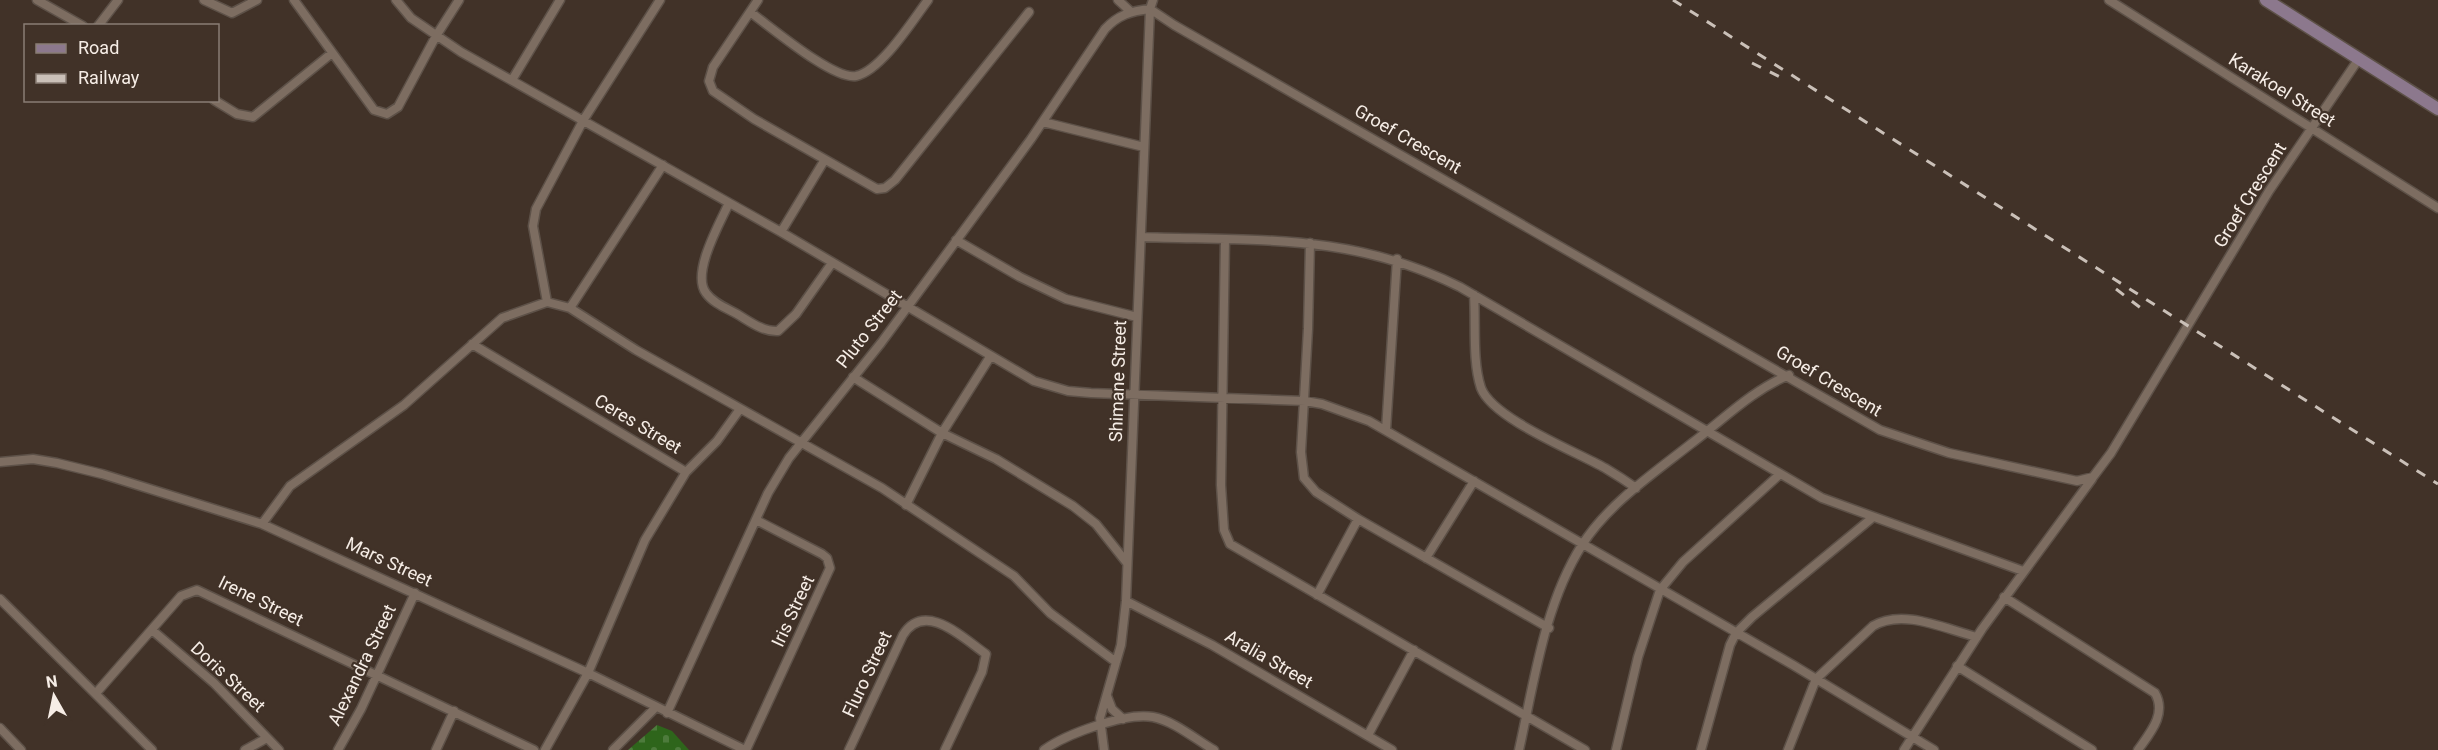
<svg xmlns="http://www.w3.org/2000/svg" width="2438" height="750" viewBox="0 0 2438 750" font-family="Roboto,sans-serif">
  <defs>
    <pattern id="cemetery-stones" width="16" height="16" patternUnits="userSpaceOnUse" patternTransform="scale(1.5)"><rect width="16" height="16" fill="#2e651b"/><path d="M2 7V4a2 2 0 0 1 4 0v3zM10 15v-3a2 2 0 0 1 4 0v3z" fill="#4d7b3c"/></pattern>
  </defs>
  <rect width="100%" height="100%" fill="#413228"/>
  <path fill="url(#cemetery-stones)" d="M657,725L672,731L689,750H628Z"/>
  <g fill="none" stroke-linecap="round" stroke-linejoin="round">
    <g stroke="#5d5148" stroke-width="11">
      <path id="minor" d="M37,0L83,26
        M204,0L232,13L257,0
        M294,0L374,110L387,114L398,107L436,36L459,0
        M396,0L411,18L461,52L781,232L1034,381L1068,391L1091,393L1305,401L1322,404L1369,421L1793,665L1934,750
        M758,0L713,67L709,81L713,91L754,119L877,189L885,188L895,180L1029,12
        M1118,0L1130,11
        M1153,0L1150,9L1174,25L1880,430L1949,453L2077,481L2093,477L2111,453L2269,191L2358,60
        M2109,0L2438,208
        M750,12C771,27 833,80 856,76C881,71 913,20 928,0
        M98,26L118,0
        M512,80L560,0
        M214,100L237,114L253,117L332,53
        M1043,122L1144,147
        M729,203C720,223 691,273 706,293C713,303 726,308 737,314C749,321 763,332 778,331L796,314L832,263
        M781,232L824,161
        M1141,237C1258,241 1352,233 1460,287L1822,498L2023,571
        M956,240L1020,277L1066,299L1137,317
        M1225,240L1221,485L1224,530L1230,544L1585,750
        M1310,243L1308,329L1301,452L1304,478L1316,492L1358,519L1549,628
        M1474,295C1476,324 1472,361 1481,388C1493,419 1575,451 1605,468C1615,474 1626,481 1636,488
        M547,302L533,226L536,209L584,119L660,0
        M570,308L636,350L882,488L1014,576L1050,613L1116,662
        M472,344L686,472L645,540L588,673L545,750
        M853,377L942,433L996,459L1073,506L1096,524L1127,563
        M1386,430L1397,259
        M0,462L33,459L57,463L102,474L262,524L588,673L745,750
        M686,472L717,441L740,409
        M906,505L942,433L990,357
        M262,524L290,486L404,405L502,318L547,302L570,308L663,165
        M1426,558L1474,481
        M1317,595L1358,519
        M2004,597L2155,693C2167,714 2150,733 2138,750
        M0,599L152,750
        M1126,601L1212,645L1392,750
        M152,630L214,683L279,750
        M1957,666L2092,750
        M97,692L181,596L197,590L534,750
        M1107,696L1112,709L1123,719
        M667,713L768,493L789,458L881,343L1031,139L1105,29C1118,15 1131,11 1150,9L1126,601L1121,645L1100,718L1104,750
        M0,728L21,750
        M1368,735L1414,650
        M245,750L267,738
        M338,750L361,709L415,593
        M436,750L454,711
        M613,750L656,707
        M746,750L830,568L827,558L822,554L756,520
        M849,750L903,635C925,600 963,638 986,654L982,672L945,750
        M1044,750C1066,734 1126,712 1153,717C1174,721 1195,739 1214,750
        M1519,750C1534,683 1544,605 1582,545C1608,504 1654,473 1692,443C1724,419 1751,391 1789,375
        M1616,750L1638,657L1660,590L1683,562L1779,475
        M1701,750L1730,645L1736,633L1752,617L1872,518
        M1788,750L1816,679L1873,626C1903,608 1945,629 1977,637
        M1904,750L1982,629L2092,479"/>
    </g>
    <g stroke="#5d5148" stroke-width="15">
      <path id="secondary" d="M2266,0L2438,109"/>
    </g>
    <use href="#minor" stroke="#7d6d61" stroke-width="8"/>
    <use href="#secondary" stroke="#8c788d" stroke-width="12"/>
    <path stroke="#cac0b8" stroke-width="3" stroke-dasharray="10 10" stroke-linecap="butt" d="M1673,0L2438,484
      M1752,63L1784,79
      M2116,289L2142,309"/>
  </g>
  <g text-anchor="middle" stroke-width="4.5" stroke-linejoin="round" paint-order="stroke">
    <g font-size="18" fill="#f6ede6" stroke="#413228">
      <text transform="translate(2282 90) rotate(32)" y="6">Karakoel Street</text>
      <text transform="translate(1408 139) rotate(30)" y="6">Groef Crescent</text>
      <text transform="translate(2250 195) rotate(-58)" y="6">Groef Crescent</text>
      <text transform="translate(869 329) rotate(-52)" y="6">Pluto Street</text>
      <text transform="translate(1118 381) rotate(-88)" y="6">Shimane Street</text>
      <text transform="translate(1829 381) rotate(31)" y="6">Groef Crescent</text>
      <text transform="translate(638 424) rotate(31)" y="6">Ceres Street</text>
      <text transform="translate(389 562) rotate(25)" y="6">Mars Street</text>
      <text transform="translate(261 601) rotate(26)" y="6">Irene Street</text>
      <text transform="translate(793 611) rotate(-65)" y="6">Iris Street</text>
      <text transform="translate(1269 659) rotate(30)" y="6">Aralia Street</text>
      <text transform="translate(362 665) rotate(-64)" y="6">Alexandra Street</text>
      <text transform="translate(867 674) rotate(-65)" y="6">Fluro Street</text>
      <text transform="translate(228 677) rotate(43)" y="6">Doris Street</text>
    </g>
  </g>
  <rect x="24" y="24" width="195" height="78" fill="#413228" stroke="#897d74" stroke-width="1.5"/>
  <rect x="36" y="44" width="30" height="9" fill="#8c788d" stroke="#897d74" stroke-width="1.5"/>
  <text x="78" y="54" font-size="18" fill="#f6ede6">Road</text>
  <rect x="36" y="74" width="30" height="9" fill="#cac0b8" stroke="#897d74" stroke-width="1.5"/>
  <text x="78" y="84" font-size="18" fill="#f6ede6">Railway</text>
  <g transform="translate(54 696) rotate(351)" stroke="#413228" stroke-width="4.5" paint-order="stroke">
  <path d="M0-4.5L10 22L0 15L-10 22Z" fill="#f6ede6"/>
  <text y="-9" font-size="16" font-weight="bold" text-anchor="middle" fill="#f6ede6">N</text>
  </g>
</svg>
